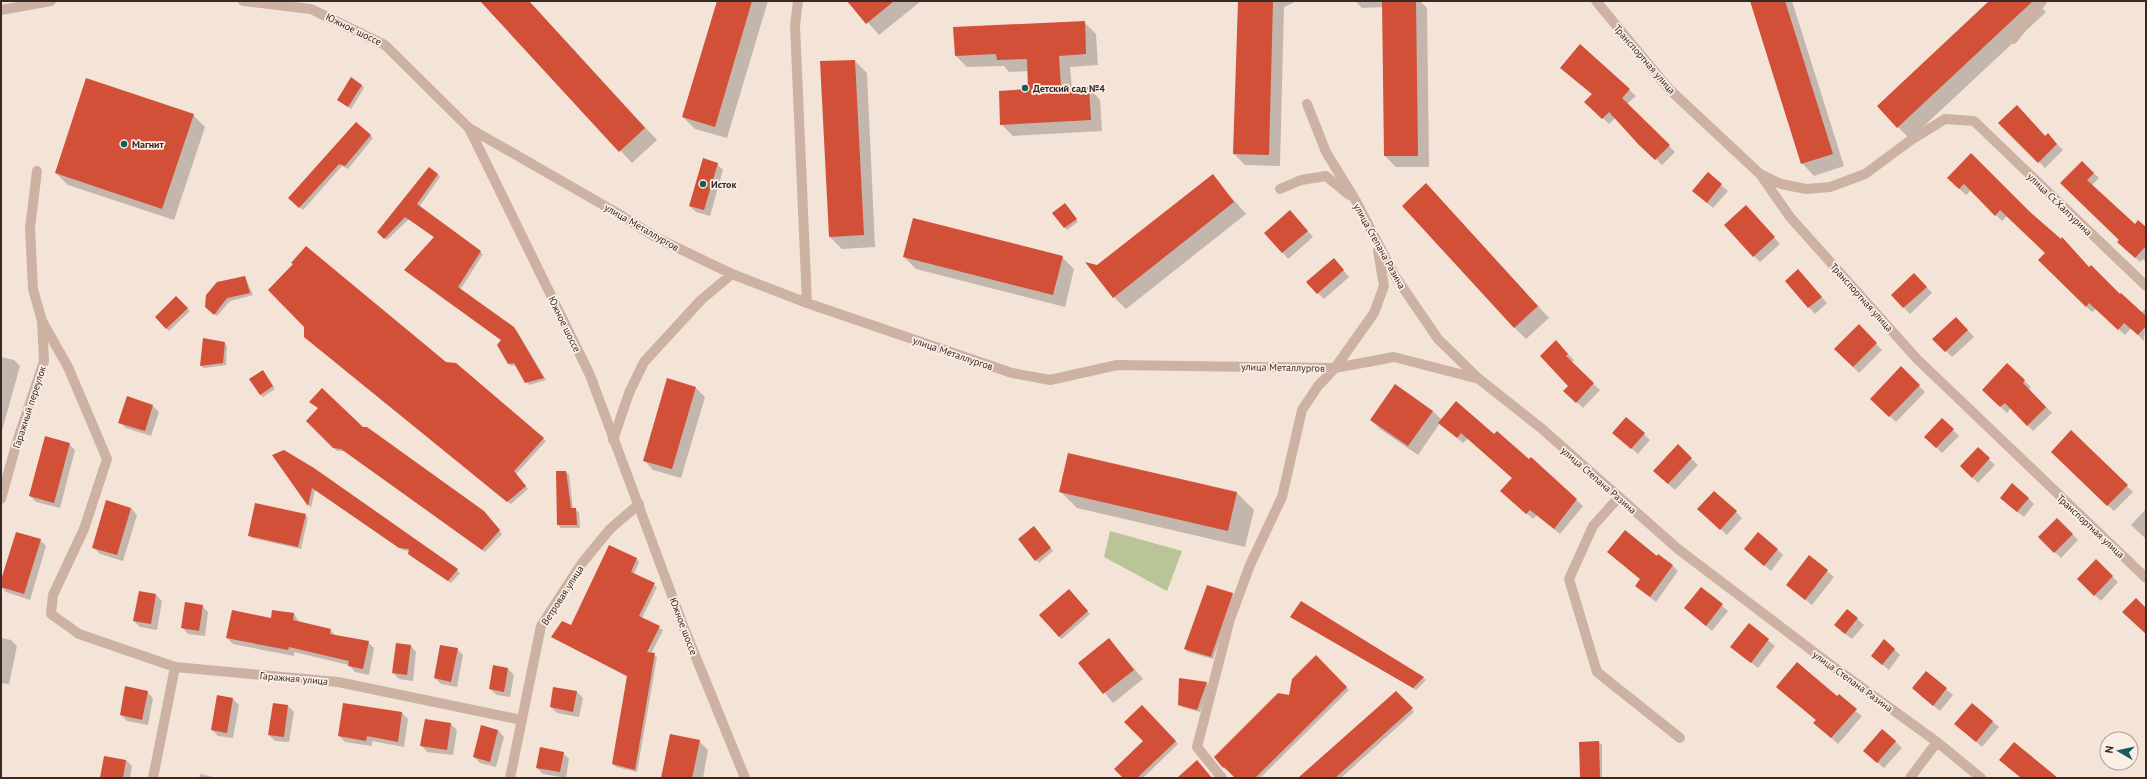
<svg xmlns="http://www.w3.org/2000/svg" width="2147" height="779" viewBox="0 0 2147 779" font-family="'PT Sans',sans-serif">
  <rect width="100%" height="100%" fill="#f4e4d8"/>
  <path fill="#b9c497" d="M1110,531L1182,551L1167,591L1104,557Z"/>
  <path fill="#0003" d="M482,1H529L657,140L632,163Z
    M718,1H768L727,138L695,129L683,117Z
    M849,1H921L879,35Z
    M1220,1H1297L1284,7L1280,166L1245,165L1234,154L1239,2Z
    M1355,1H1420L1427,8L1429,167H1396L1385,156L1383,7L1362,8Z
    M1751,1H1792L1844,166L1814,176L1802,163Z
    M1990,1H2035L2046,12L1910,139L1898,127Z
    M1084,22L1096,34L1098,65L1070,67L1072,89L1089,88L1100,100L1102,131L1013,136L1001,124L1029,90L1028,71L1009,72L1004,66L967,67L956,56Z
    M1580,45L1636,96L1627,104L1675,152L1662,165L1615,118L1609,124L1586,102L1593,95L1561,68Z
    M855,61L867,73L875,247L842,249L830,237Z
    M362,85L364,88L351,109L341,102Z
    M2023,112L2046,137L2048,135L2063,150L2045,168L2018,140Z
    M193,115L205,127L174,220L68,185L56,173Z
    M370,135L373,138L348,169L342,166L303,210L292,201Z
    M1971,155L2029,212L2089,268L2141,313L2146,308L2144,341L2131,328L2125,335L2096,309L2092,312L2039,260L2047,253L2007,216L2002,221L1971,190L1966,195L1948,178Z
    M2082,162L2099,178L2092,185L2135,225L2146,228V263L2143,259L2140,262L2124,247L2121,240L2062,183Z
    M717,164L723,170L710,216L696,212L690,206Z
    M438,174L440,177L419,207L483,254L460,290L517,331L546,380L529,385L517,365L511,366L508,363L502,341L408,272L435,238L409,219L387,240L378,232Z
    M1708,174L1728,191L1713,208L1700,197Z
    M1212,175L1246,214L1126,309L1114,297Z
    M1438,197L1549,318L1526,339L1514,327Z
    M1068,207L1078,222L1067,230L1065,228Z
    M1752,213L1780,244L1760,262L1754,256Z
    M1296,218L1313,237L1288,259L1266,233Z
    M904,257H1062L1074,269L1065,307L916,269Z
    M1340,266L1349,277L1324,299L1318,293Z
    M245,277L253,295L230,301L217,316L209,309Z
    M1804,277L1827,303L1815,314L1786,281Z
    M1920,280L1932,293L1910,314L1892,295Z
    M176,297L190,311L169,331L156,317Z
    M1962,324L1974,337L1952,357L1934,339Z
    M305,326L445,362L546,441L516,474L528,489L511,504L308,340Z
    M1859,326L1882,350L1859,373L1835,349Z
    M1556,342L1574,360L1571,363L1600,390L1583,408L1565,391L1569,386Z
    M224,343L227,346L226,365L204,368L201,366Z
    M1,357L14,360L20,366L1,434Z
    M2007,365L2031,387L2029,389L2052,413L2033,431L2011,408L2007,413L1983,390Z
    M1901,368L1925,392L1896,422L1871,399Z
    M263,371L275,389L263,397L260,394Z
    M696,388L705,397L681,478L653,470L644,460Z
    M311,402L362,428L487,515L502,534L485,552L345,451H337L307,421L319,409Z
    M153,406L159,412L151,436L126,428L120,422Z
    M1433,411L1442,420L1494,435L1529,461L1531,459L1583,506L1560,534L1537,515L1533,519L1508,497L1513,478L1468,438L1463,443L1440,423L1418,455L1380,429L1371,420Z
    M1942,419L1959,436L1942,453L1925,437Z
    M2071,432L2133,492L2114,511L2058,458Z
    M1644,434L1650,440L1638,454L1620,439Z
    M69,444L75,450L60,508L36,502L30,496Z
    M1678,446L1698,465L1675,490L1660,477Z
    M1978,449L1995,465L1978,483L1961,466Z
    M274,456L457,570L460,573L451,583L412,557L409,551L403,550L315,490L311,508Z
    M566,472L569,474L573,509L579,512L580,528H561L558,525Z
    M1060,491L1237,493L1254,510L1245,547L1077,508Z
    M2028,498L2034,504L2024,517L2007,504Z
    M131,508L137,515L123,561L100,554L94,548Z
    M2146,509V539L2131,525Z
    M1736,512L1742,518L1727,535L1705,515Z
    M305,515L308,518L301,549L252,538L249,535Z
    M2057,519L2078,540L2061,558L2039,537Z
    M1037,530L1053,551L1039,563L1036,560Z
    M40,540L46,546L30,600L6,592L1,587V583Z
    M609,546L637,559L639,562L634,574L657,587L642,618L663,630L651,654L657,657L637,772L616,767L613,764L628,677L552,637L571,627Z
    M1777,549L1783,555L1771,571L1752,555Z
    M1809,556L1834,577L1812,605L1787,585Z
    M1657,557L1672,565L1678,571L1656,602L1636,586Z
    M2096,561L2118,582L2101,601L2078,579Z
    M1702,588L1728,611L1712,631L1685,608Z
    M1069,591L1090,614L1062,639L1059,637Z
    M1232,594L1235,596L1213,659L1188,652L1185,649Z
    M156,595L162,601L157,630L140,627L134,621Z
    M1302,602L1423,678L1426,680L1416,690L1294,619L1291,617Z
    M202,606L208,612L205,636L188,634L182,627Z
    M1847,610L1864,625L1852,639L1841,631Z
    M294,614L299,622L330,630L336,636L368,642L374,648L369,675L355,672L349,665L294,652V656L233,644L227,638L272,619Z
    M1749,624L1775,646L1758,668L1738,653Z
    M1,638L11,640L17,646L9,684L1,683Z
    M1109,639L1143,679L1113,703L1080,663Z
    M410,645L416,652L413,681L399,679L393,673Z
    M457,649L463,655L457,687L441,684L435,678Z
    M1894,649L1900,655L1889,670L1878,661Z
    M1316,657L1349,690L1260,778H1237L1228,769L1226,770L1215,757L1289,696Z
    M508,669L514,675L510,697L497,695L490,689Z
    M1926,672L1953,695L1940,711L1919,694Z
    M1207,683L1209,686L1200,712L1182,707L1179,704Z
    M554,688L577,692L583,698L579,717L557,713L551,707Z
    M147,692L153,698L148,725L127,721L121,715Z
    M1396,693L1414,712L1341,778H1300Z
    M1784,693L1837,697L1862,716L1838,744L1821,729L1817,721Z
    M233,699L239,705L233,738L218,736L212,730Z
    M1972,704L1999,727L1982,747L1962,729Z
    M288,706L294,712L289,742L275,741L269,735Z
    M1142,706L1178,744L1143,778H1124L1144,741Z
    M402,713L408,719L404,747L372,741V746L345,742L339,736Z
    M451,724L457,730L453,755L427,752L421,745Z
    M498,730L504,737L496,767L480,763L474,757Z
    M1883,730L1902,748L1884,768L1871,757Z
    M699,741L708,750L703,778H662Z
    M1599,742L1602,745V778H1581Z
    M563,753L569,759L566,778L543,774L537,768Z
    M126,760L132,766L130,778H101Z
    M200,774L217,778H199Z"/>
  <path fill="#d24f38" d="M480,1H529L645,128L619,152Z
    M717,1H752L715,127L682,117Z
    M847,1H894L866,24Z
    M1238,1H1273L1269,155L1233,154Z
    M1382,1H1416L1418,156H1384Z
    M1750,1H1785L1833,154L1801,164Z
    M1989,1H2033L1897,128L1877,106Z
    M1085,21L1086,54L1059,56L1061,88L1089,87L1091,120L1000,125L999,91L1028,89L1027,59L997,60L996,54L955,56L953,27Z
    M1580,44L1630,89L1622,98L1670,145L1655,160L1639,145L1609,112L1602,119L1584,102L1592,94L1560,68Z
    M855,60L864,235L829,237L820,61Z
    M351,77L362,85L348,107L337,100Z
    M86,78L194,114L162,209L55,173Z
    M2017,105L2045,136L2048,133L2057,144L2038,163L1998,123Z
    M356,122L371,135L345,166L339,164L299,208L288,198Z
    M1971,153L2029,211L2061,239L2062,237L2089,267L2091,265L2120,294L2121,293L2146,316V326L2138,335L2124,323L2118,330L2089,303L2086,307L2038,260L2045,253L2000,210L1995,216L1964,184L1959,189L1947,178Z
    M703,158L718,163L704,210L689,206Z
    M2082,161L2094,173L2087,180L2135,224L2138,220L2146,227V246L2135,258L2117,242L2119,240L2060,183Z
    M429,167L438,174L417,204L481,251L458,287L514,327L544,378L525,383L514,363L508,364L497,345L501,340L404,270L434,237L405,217L384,239L377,232Z
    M1708,172L1722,184L1707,203L1692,191Z
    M1213,174L1234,202L1113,298L1085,262L1097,265Z
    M1426,183L1538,306L1514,328L1402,206Z
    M1065,203L1077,219L1064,228L1052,213Z
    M1746,205L1775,237L1753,257L1724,225Z
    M1290,210L1308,231L1282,253L1264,233Z
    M913,218L1063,256L1053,295L903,257Z
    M306,246L446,362L456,363L544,438L514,471L526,486L507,502L304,337V327L268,290L293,264L291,263Z
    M1334,258L1344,270L1317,294L1306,282Z
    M1798,269L1822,297L1808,308L1785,281Z
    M1914,273L1927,287L1903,308L1891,295Z
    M245,276L250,293L227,298L214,315L205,307L206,295L217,282Z
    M176,296L188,308L166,329L155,317Z
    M1956,317L1968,330L1945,352L1932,339Z
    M1859,324L1877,343L1853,367L1834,349Z
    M203,338L225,342L223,363L200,366Z
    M1556,340L1568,354L1566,356L1594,383L1576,403L1563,391L1568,386L1540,356Z
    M2007,363L2025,380L2023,383L2046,407L2027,426L2005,403L2000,407L1982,390Z
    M1901,366L1920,385L1889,417L1870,399Z
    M263,370L273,386L260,395L249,379Z
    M667,378L696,387L672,469L643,461Z
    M1395,384L1433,411L1408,446L1370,420Z
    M322,388L363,427H367L484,511L500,530L482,550L341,449L333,448L306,421L318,408L309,402Z
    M127,396L153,405L145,431L118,423Z
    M1456,401L1494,434L1497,431L1529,459L1531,457L1577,499L1554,529L1530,510L1526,514L1500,491L1512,478L1461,433L1457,438L1438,423Z
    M1626,417L1645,433L1631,449L1612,433Z
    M1942,418L1954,429L1936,448L1924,437Z
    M2071,430L2128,485L2107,506L2051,452Z
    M45,436L70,443L54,503L29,496Z
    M1678,444L1692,458L1668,484L1653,471Z
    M1978,447L1990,458L1972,478L1960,466Z
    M284,450L314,468L458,569L448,581L408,554L409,549L399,548L312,488L308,506L272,455Z
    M1068,453L1237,492L1228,531L1059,492Z
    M556,471H566L571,508H576L577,525H557Z
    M2012,483L2029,498L2017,512L2000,498Z
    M1714,491L1737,511L1720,530L1697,509Z
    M106,500L131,508L117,555L92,548Z
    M255,503L306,514L298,547L248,536Z
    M2057,518L2073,534L2054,553L2038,537Z
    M1034,526L1051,548L1035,561L1018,539Z
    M1625,530L1657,556L1658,554L1673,565L1650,597L1635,586L1640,579L1607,552Z
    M16,532L41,539L24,594L1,587V580Z
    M1758,532L1778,549L1764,566L1744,549Z
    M609,545L637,558L631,572L655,583L639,616L660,626L647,652L655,653L635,770L612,764L627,676L551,637L562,621L571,625Z
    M1809,555L1828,570L1805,600L1786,585Z
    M2096,559L2113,576L2094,596L2077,579Z
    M1207,585L1233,593L1211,657L1184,649Z
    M1701,587L1723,604L1706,626L1684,608Z
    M1069,589L1088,611L1059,637L1039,615Z
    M139,591L156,594L151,624L133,621Z
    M2136,598L2146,608V634L2122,612Z
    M1301,601L1424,677L1413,688L1290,617Z
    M185,602L203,605L199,631L181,628Z
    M1847,609L1858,618L1845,634L1834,625Z
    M232,610L271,618L272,610L294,613L293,620L331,629L330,634L369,641L363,669L348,666L349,661L289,647L288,650L226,638Z
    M1749,623L1769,639L1751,663L1730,647Z
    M1109,638L1134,670L1103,694L1078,663Z
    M1884,639L1895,649L1882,665L1871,656Z
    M396,643L411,645L407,675L392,673Z
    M440,645L458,648L451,682L434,678Z
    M1316,655L1347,687L1255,778H1235L1224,767L1223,768L1214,757L1278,693L1289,695L1292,679Z
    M1797,662L1837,696L1839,694L1857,709L1831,738L1813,723L1816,720L1776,687Z
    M493,665L508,668L504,692L489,689Z
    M1926,671L1947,688L1933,706L1912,688Z
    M1179,678L1207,682L1197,710L1178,705Z
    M125,686L148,691L142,720L120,715Z
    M553,687L577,691L573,712L550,707Z
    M1396,691L1413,708L1335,778H1298Z
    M217,695L233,698L227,733L211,730Z
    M273,703L288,705L284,737L268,735Z
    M343,703L402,712L398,742L367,736L366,741L338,736Z
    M1972,703L1993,721L1976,742L1954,724Z
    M1142,705L1176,741L1137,778H1123L1114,769L1143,741L1124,722Z
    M425,719L451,723L447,750L420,746Z
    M481,725L498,730L490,762L473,757Z
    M1882,729L1896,741L1877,763L1863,751Z
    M670,734L700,740L692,778H661Z
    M1599,741L1600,778H1580L1579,742Z
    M2014,742L2058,778H2021L1999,760Z
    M540,747L564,752L560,772L536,768Z
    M104,756L126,760L123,778H100Z
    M1197,760L1212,778H1177Z"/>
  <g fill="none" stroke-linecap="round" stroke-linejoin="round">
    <path stroke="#cdb2a3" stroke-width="10" d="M798,1L795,25L807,303
      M1596,1L1669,89L1760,174L1790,217L1917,359L2146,578
      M2013,39L2042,1
      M1307,104L1326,152L1356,201L1395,276L1438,339L1479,379L1541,428L1678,549L1831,665L1937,742L1981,778
      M469,128L619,214L657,238L732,274L807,303L1012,373L1050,380L1117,365L1335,368L1394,357L1479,379
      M1760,174L1781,184L1806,189L1830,187L1865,174L1911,140L1945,119L1974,121L2146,286
      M1280,189L1301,180L1326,176L1349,195
      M42,321L68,367L107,459L84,529L53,595L51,614L79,634L175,667L338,682L522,720
      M613,440L629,393L644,362L701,300L732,274
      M1619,497L1593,526L1569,579L1597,672L1680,738
      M1,499L16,445L44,361L42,321L33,289L30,228L37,171
      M153,778L175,667
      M510,778L541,626L582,563L610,529L639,504
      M1222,778L1197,747L1230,619L1250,565L1282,497L1302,410L1318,386L1335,368L1374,313L1384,286L1378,251
      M1910,778L1937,742"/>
    <path stroke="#cdb2a3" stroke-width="10" d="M243,1L311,9L385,45L469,128L590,375L684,628L745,778
      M1,10L51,1"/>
  </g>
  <g fill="#175d5b" stroke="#fbefe5" stroke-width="1.5">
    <circle cx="1025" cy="88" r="4"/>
    <circle cx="124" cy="144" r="4"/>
    <circle cx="703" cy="184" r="4"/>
  </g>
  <g text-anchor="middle" stroke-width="3.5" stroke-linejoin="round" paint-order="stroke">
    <g font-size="10" fill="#372a26" stroke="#fbefe5">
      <text transform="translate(354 29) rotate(26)" y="4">Южное шоссе</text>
      <text transform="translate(1645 59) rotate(49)" y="4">Транспортная улица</text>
      <text transform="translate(2060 204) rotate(44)" y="4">улица Ст.Халтурина</text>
      <text transform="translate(642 227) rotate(30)" y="4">улица Металлургов</text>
      <text transform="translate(1380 246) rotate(61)" y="4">улица Степана Разина</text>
      <text transform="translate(1862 297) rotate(48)" y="4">Транспортная улица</text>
      <text transform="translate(565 324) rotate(64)" y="4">Южное шоссе</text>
      <text transform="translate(953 353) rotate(19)" y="4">улица Металлургов</text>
      <text transform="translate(1283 367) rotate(1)" y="4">улица Металлургов</text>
      <text transform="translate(29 407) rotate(-72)" y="4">Гаражный переулок</text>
      <text transform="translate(1599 480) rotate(41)" y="4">улица Степана Разина</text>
      <text transform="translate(2091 526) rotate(43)" y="4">Транспортная улица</text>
      <text transform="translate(562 595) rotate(-57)" y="4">Ветровая улица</text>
      <text transform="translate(684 626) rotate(69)" y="4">Южное шоссе</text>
      <text transform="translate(294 678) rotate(5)" y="4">Гаражная улица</text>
      <text transform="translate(1853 681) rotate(36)" y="4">улица Степана Разина</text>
    </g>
    <g font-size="10" font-weight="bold" fill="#372a26" stroke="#fbefe5" text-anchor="start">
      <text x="1033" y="92">Детский сад №4</text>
      <text x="132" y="148">Магнит</text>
      <text x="711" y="188">Исток</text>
    </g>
  </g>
  <rect width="2147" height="779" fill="none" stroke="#372a26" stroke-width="4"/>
  <g transform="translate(2119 751) rotate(279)"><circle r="19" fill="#fbefe5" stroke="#ada099"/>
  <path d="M0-3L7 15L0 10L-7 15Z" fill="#175d5b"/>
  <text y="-6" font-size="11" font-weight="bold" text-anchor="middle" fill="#372a26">N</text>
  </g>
</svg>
